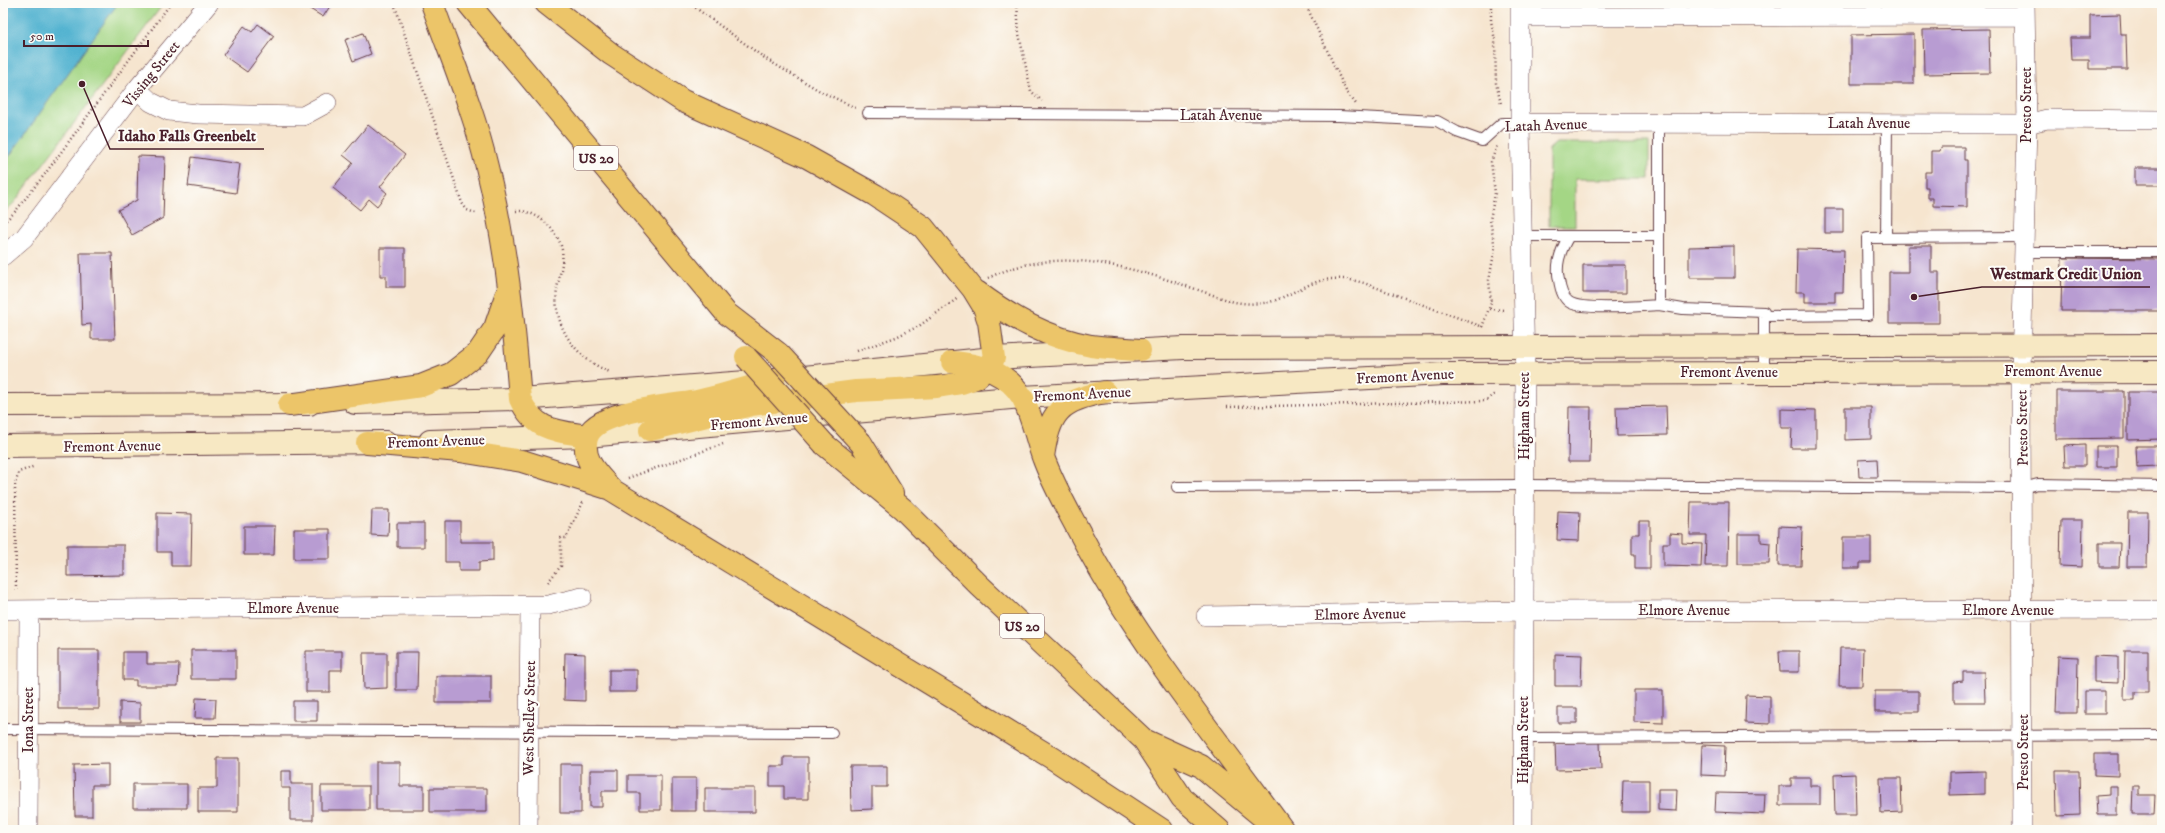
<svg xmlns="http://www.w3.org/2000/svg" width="2165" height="833" viewBox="0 0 2165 833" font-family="'IM FELL DW Pica',serif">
  <rect width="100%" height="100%" fill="#fdfcf7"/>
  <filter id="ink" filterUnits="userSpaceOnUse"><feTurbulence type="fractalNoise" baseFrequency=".025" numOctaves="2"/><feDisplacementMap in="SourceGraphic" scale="8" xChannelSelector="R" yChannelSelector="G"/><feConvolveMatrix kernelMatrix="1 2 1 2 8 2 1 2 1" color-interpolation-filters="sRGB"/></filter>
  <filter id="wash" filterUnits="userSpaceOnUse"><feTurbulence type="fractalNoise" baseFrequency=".012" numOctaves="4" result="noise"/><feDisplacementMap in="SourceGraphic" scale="16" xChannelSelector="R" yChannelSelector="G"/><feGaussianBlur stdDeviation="0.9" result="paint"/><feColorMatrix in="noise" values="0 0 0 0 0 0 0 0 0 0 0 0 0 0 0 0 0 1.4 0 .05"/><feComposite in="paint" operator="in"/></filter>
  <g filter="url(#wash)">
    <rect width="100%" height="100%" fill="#f6e5cf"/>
    <path fill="#a4d685" stroke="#777a58" d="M118,3H164L14,203L3,213V165Z
      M1556,143H1649V179H1575V226H1549V149Z"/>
    <path fill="#51b2d0" stroke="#4e687e" d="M3,3H118L3,165Z"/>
    <g id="blocks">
      <path fill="#b89cd2" d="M300,3H332L323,17Z
        M2120,14L2121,34H2126L2127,69H2089V60H2071L2070,38H2090V15Z
        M258,24L274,36L247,72L223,55L244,26L252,32Z
        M1989,29L1990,73L1924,74L1923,30Z
        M363,33L371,54L353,61L345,40Z
        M1914,34V84H1851V35Z
        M368,125L405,155L380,187L387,193L377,206L369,199L360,210L333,188L353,163L343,155Z
        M1941,147H1964V160H1967V207L1933,206V198H1928V187H1925V172H1931V151H1940Z
        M138,156L165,157L163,218L132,235L118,210L137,200Z
        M192,157L240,164L236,193L188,186Z
        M2135,168H2161V185H2135Z
        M1825,209H1843V233H1825Z
        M1734,246V278H1689V247Z
        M1908,246H1931V272H1939V323H1889V272H1908Z
        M380,248H405V287H386V276H380Z
        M1797,249L1844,250L1843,292H1835V302H1805V292H1796Z
        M80,253H112L115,339H91V324L82,325Z
        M2062,258L2162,259V311H2061Z
        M1583,265H1626V293H1583Z
        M2056,391H2124V438L2056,439Z
        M2128,392H2162V439L2128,440Z
        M1666,406L1667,435L1617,436L1616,407Z
        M1569,407H1591L1590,462H1568Z
        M1845,407H1871V439L1845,440Z
        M1781,409L1816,410V448H1791L1792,428H1781Z
        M2085,445V466H2065L2064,446Z
        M2096,446H2117V467H2096Z
        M2136,446H2157V466L2137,467Z
        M1877,459L1878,477H1859L1858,460Z
        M1691,502H1729L1728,566H1705L1706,535H1690Z
        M372,510H389L388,536L371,535Z
        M1558,511L1580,512L1579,541L1557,540Z
        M2128,512H2148L2147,567H2127Z
        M157,513L192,514L191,566H171V552H157Z
        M2061,520H2083L2082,567L2060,566Z
        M445,521H460V542H493V561L479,562V571H459V562H445Z
        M1639,521H1650V569H1635V554H1632V534H1639Z
        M397,523H424V547H397Z
        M244,526H275L274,555H244Z
        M1779,526L1802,527L1801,566H1778Z
        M294,529H330V559H294Z
        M1670,533L1682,534V543L1702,544L1701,567L1663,566V543H1670Z
        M1738,534H1761V542L1770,543L1769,564H1738Z
        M1843,537H1871V563H1860V568H1843Z
        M2099,543H2120L2119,567H2099Z
        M67,545H124V575L67,576Z
        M1840,648H1863L1862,686H1839Z
        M58,650H99V709H58Z
        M191,650H236V679H191Z
        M2125,650H2148V692H2135V700H2124Z
        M306,651H342V670H330V692H306Z
        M1779,651H1799V672H1780Z
        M123,652H147V664H179L178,686H136V680H123Z
        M396,652H418L417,690H396Z
        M363,653H387V688L364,689Z
        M565,653L585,654V701L564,700Z
        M1555,654L1582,655L1581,686H1555Z
        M2058,656L2078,657L2077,713H2056Z
        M2094,656L2118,657V683L2094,682Z
        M609,670H637V692H609Z
        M1963,672H1984L1985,702H1954V682L1963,681Z
        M436,676H491V703H436Z
        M1634,690H1663V723L1634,722Z
        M1875,691H1919V712H1875Z
        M2085,691H2105V714H2085Z
        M1746,695L1770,696V724L1745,723Z
        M196,698L216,699L215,718H195Z
        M293,701H317V721H293Z
        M120,702L140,703V722H120Z
        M1558,708H1577V723H1558Z
        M1600,742L1601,769L1556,770L1555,743Z
        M1702,745L1725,746L1724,776L1701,775Z
        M2094,754H2118V776L2094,775Z
        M784,757H808V799H784V786H770V766H784Z
        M217,758H238V812H198V788H217Z
        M376,762H400V786H424V810H376Z
        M108,764V785H92V816H75L74,765Z
        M560,764H581V813H560Z
        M850,766H887V787H872V809L851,810Z
        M590,770H618V791H602V807H590Z
        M281,771H291V784H313V820H290V788H281Z
        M1985,771V794L1950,795V772Z
        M2056,771H2079L2080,815L2057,816Z
        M1855,774L1856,815H1835L1834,775Z
        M628,775H661V810H640V793H628Z
        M672,778H696V811H672Z
        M1791,778H1810V786H1820V805H1779V786H1791Z
        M1880,778H1901L1902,812L1881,813Z
        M1623,780H1649V812H1622Z
        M133,784H187V808H133Z
        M321,786H369V810H321Z
        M2110,786H2117V815H2097L2096,796L2110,795Z
        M2133,786H2139V795H2155L2154,814H2132Z
        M430,788H487V812H430Z
        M705,788H755V812H705Z
        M1658,789H1677L1676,811L1658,810Z
        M1716,793L1765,794L1764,814L1715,812Z"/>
    </g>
  </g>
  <g filter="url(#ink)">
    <use href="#blocks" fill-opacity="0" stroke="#643d44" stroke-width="1"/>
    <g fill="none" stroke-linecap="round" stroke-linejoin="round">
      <g stroke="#643d44" stroke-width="12">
        <path id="lane" d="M868,113L1339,116L1437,121L1457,132L1482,141L1502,123H1520
          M1659,123V305L1683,309L1764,312V372
          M1522,236H1659
          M1569,236C1561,249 1555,264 1559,280C1560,287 1563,298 1569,302C1582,311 1641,306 1659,305
          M1886,238L1887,123
          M2025,252H2162
          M1764,316L1868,315L1867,238L2025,237
          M1177,487L1524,485L2023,488L2038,484L2162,486
          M3,729L832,733
          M1523,738L2162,735"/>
      </g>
      <g stroke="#643d44" stroke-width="20">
        <path id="street" d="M1520,3V123L1525,372L1523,830
          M1520,17L2025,16
          M137,89L151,102L169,111L198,114L303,116L327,103
          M1520,123L2027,124L2047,119L2162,120
          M3,256L24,238L137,89L209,3
          M3,610L548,605L582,597
          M1206,616L1525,611L2162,610
          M28,830L29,610
          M528,830L530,606
          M2022,830L2021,371L2027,124L2025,3"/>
      </g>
      <g stroke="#643d44" stroke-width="24">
        <path id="secondary" d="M355,403L520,399L774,380L994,358L1183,348L2162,345
          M3,405L309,404
          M430,441L587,436L1022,397L1443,374L2162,372
          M3,446L386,442"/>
      </g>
      <g stroke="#643d44" stroke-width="24">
        <path id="highway" d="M432,3C451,57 474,111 487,167C506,243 514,322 520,399C535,431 555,431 587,436
          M468,3L726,313L779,354
          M546,3L611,54L683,101L807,157L875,195L923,227L973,289L984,307L989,322L994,358L991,365L976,378L962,383L937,387L856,391L751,405L650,430
          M977,292C1012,318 1047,338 1091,346C1107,348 1124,349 1140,350
          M952,362C979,364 1007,372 1022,397C1032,415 1036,438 1043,457C1055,490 1074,521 1090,552C1145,651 1217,739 1283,830
          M774,380C748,387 723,395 697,401C674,405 595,410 587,438C581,460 598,474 612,490L1054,759L1162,830
          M289,405L421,386L451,374L478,353L495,328L506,296
          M367,443L460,451L522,461L611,489
          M861,443L892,493
          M825,445L903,509L980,586L1144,740L1182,798L1219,830
          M1043,457C1049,412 1060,400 1105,392
          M1144,740L1201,766L1265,819"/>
      </g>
      <path stroke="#643d44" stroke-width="2.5" stroke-dasharray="1 3" stroke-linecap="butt" d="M394,3L462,203L467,210L478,214
        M689,3L766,59L820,91L856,108
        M1017,3L1019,34L1031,91L1042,101
        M1305,3L1346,91L1356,104
        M1491,3V21L1495,40L1496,83L1501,104
        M516,211C536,209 559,231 562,250C564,263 559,276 557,289C552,326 576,359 610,372
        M3,223L14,213L45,174L171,3
        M988,278C1070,238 1154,276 1234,302C1248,304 1262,305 1276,300C1294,293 1311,281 1331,279C1342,278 1353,280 1364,283L1483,327
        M1490,309L1504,310
        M1482,327L1491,303L1489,280L1495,248L1490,220L1495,193L1491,162L1497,146
        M857,351L896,337L919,326L958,298
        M1227,407L1485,401L1496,393
        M628,478L723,444
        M548,582L561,566V538H566L584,500
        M16,590L15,484L19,472L35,466"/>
      <use href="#lane" stroke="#fff" stroke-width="10"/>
      <use href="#street" stroke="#fff" stroke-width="19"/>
      <use href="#secondary" stroke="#f7e8c3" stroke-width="22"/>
      <use href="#highway" stroke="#ecc569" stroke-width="22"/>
      <g stroke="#643d44" stroke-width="24" stroke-linecap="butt">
        <path id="highway-bridge" d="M779,354L861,443
          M746,357L825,445"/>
      </g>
      <use href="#highway-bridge" stroke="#ecc569" stroke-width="22"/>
    </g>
  </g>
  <g text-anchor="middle" stroke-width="4" stroke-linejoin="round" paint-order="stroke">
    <g fill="#fdfcf7" stroke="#806168" stroke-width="1">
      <rect x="574" y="146" width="44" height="24" rx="3"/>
      <rect x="1000" y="614" width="44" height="24" rx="3"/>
    </g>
    <g font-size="14" font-weight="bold" fill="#4a1f2b">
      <text x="596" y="163">US 20</text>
      <text x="1022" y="631">US 20</text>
    </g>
    <g font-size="15" fill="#4a1f2b" stroke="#fdfcf7">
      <text transform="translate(151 74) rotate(-51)" y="5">Vissing Street</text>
      <text transform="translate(2026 105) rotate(-90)" y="5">Presto Street</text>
      <text x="1221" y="120">Latah Avenue</text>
      <text x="1869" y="128">Latah Avenue</text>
      <text transform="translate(1546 125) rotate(-2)" y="5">Latah Avenue</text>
      <text x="2053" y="376">Fremont Avenue</text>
      <text x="1729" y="377">Fremont Avenue</text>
      <text transform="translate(1405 376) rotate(-3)" y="5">Fremont Avenue</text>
      <text transform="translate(1082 394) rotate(-3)" y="5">Fremont Avenue</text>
      <text transform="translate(1524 416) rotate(-90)" y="5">Higham Street</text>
      <text transform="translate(759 421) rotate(-5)" y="5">Fremont Avenue</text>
      <text transform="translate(2022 428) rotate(-91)" y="5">Presto Street</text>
      <text transform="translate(436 441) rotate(-2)" y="5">Fremont Avenue</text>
      <text transform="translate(112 446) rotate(-1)" y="5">Fremont Avenue</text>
      <text x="293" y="613">Elmore Avenue</text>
      <text x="1684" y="615">Elmore Avenue</text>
      <text x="2008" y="615">Elmore Avenue</text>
      <text transform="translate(1360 614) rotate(-1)" y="5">Elmore Avenue</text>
      <text transform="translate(529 718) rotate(-89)" y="5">West Shelley Street</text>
      <text transform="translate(28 720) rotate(-90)" y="5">Iona Street</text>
      <text transform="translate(1523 740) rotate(-90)" y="5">Higham Street</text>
      <text transform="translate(2023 752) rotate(-90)" y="5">Presto Street</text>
    </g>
  </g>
  <path fill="none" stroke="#4a1f2b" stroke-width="1.5" d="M82 84L110 149H264M1914 297L1982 287H2150"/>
  <g fill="#4a1f2b" stroke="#fdfcf7" stroke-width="1.5">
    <circle cx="82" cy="84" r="4"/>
    <circle cx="1914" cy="297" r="4"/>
  </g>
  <g font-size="16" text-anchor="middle" font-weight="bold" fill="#4a1f2b" stroke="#fdfcf7" stroke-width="4" stroke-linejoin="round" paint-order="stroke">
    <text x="187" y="141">Idaho Falls Greenbelt</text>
    <text x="2066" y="279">Westmark Credit Union</text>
  </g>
  <rect width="2165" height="833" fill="none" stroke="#fdfcf7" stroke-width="16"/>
  <path d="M24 40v6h124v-6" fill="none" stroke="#4a1f2b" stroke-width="2"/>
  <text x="30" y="40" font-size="12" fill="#4a1f2b" stroke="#fdfcf7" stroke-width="3" paint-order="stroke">50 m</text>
</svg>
